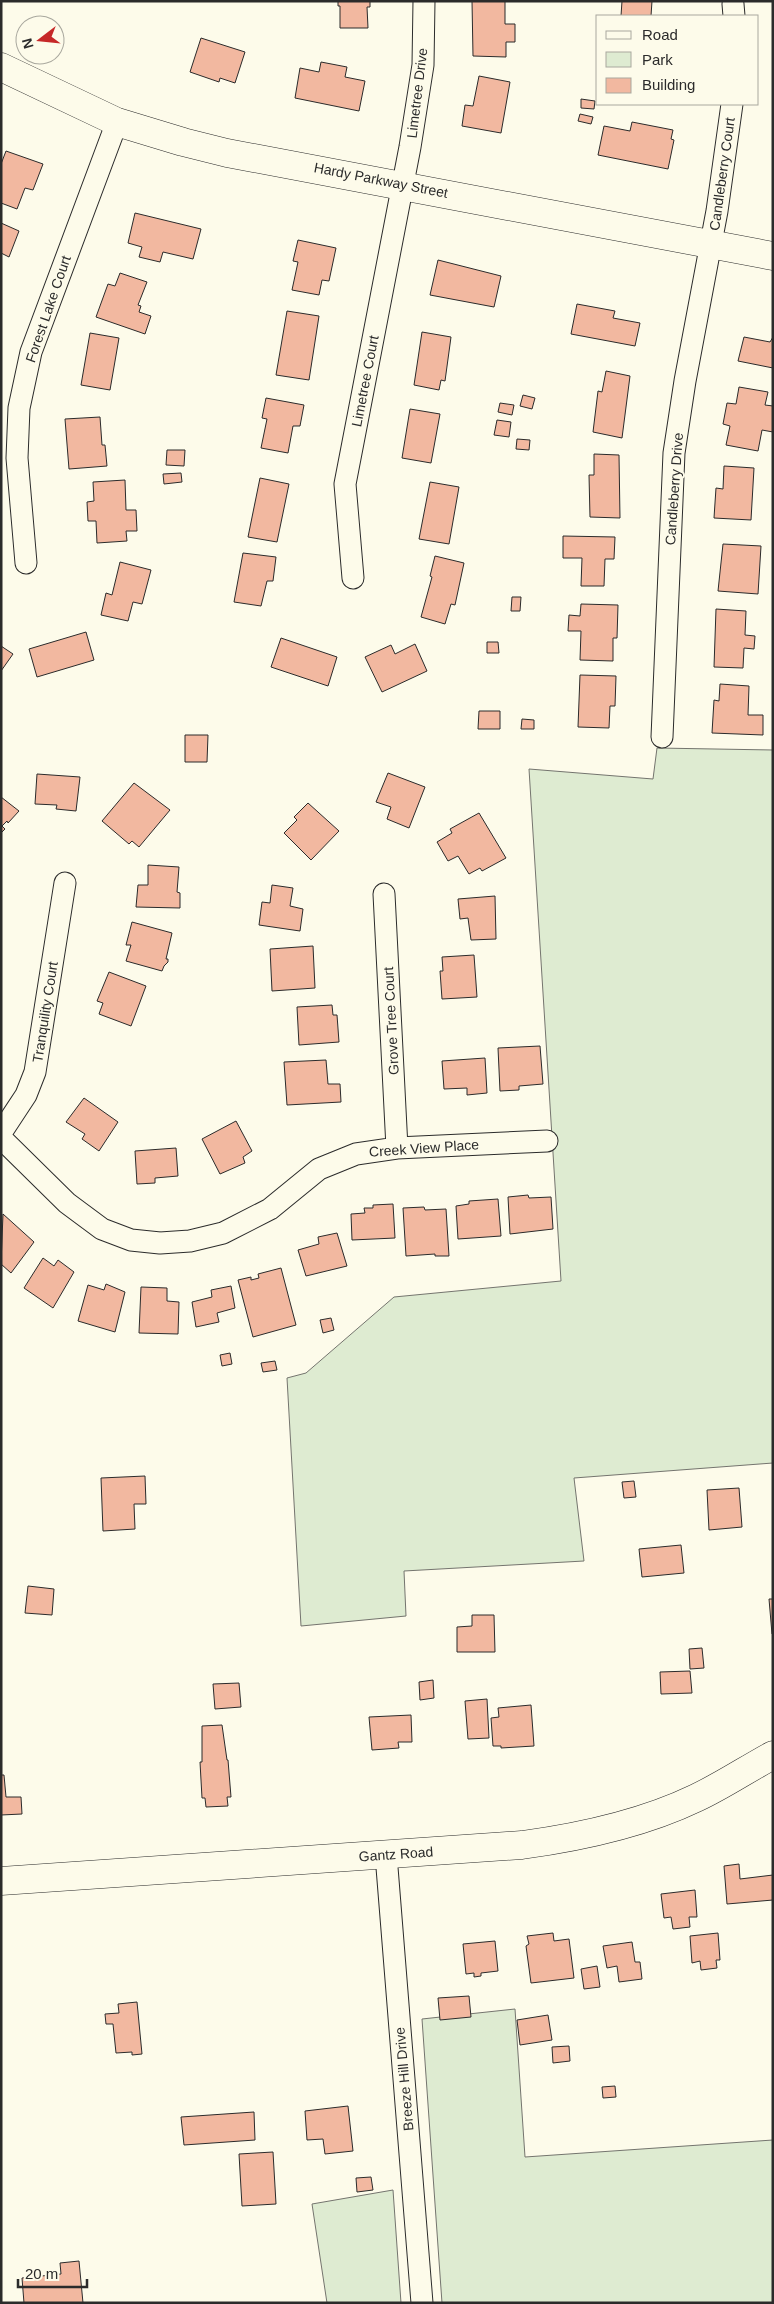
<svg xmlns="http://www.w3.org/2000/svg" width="774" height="2304" viewBox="0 0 774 2304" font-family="Helvetica,sans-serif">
  <rect width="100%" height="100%" fill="#fdfbea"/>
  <path fill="#deebd1" stroke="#74746e" d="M657,748L773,750V1463L574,1478L584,1561L404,1571L406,1616L301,1626L287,1378L306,1373L394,1297L561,1281L529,769L653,779Z
    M515,2009L525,2157L773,2140V2303H442L422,2019Z
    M393,2190L401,2303H327L312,2204Z"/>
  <path fill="#f2b8a0" stroke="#2b2b2b" d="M338,1H370V7H367L368,28H340V6H338Z
    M472,1H505V24H515V42H506V57L473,56Z
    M622,1H652L651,16H621Z
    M201,38L245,52L235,83L220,78L219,82L190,72Z
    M321,62L347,67L345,77L365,81L359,111L295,98L300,68L319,72Z
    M479,76L510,82L501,133L462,126L465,105L473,106Z
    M581,99L595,101L594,109L581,108Z
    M580,114L593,117L591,124L578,121Z
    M632,122L673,130L671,139L674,140L668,169L598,155L604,126L630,131Z
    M6,151L43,164L33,190L25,188L17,209L1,203V164Z
    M135,213L201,229L193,259L163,252L160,262L139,257L142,247L128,243Z
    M1,223L19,231L9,257L1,253Z
    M298,240L336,248L329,281L322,280L319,295L292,290L298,262L293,261Z
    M438,260L501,276L494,307L430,295Z
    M120,273L147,282L138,305L141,306L139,312L151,316L145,334L96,317L108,284L115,286Z
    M577,304L615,311L613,318L640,323L635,346L571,334Z
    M287,311L319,316L309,380L276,375Z
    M422,332L451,337L445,381L441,380L439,390L414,385Z
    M90,333L119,338L110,390L81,385Z
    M744,337L770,342L773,337V368L738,361Z
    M606,371L630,376L622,438L593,432L598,391L602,392Z
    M739,387L768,392L765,405L773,406V432L762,430L758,451L726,445L730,426L723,424L727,403L736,404Z
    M523,395L535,398L532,409L520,406Z
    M266,398L304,405L300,426H293L288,453L261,448L267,419L262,418Z
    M500,403L514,405L512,415L498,412Z
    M410,409L440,414L431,463L402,458Z
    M100,417L102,445H105L107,466L69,469L65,419Z
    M497,420L511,422L509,437L494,435Z
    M517,439L530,440L529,450L516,449Z
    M167,450H185L184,466L166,465Z
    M594,454L619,455L620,518L590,517L589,475H594Z
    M724,466L754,468L751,520L714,518L716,488L723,489Z
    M181,473L182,482L164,484L163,474Z
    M260,478L289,484L277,542L248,537Z
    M125,480L126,510H136L137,531H126L127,541L97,543L96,521H88L87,502L94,501L93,482Z
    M430,482L459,487L449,544L419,539Z
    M563,536L615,537L614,559H605L604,586H581L582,558H563Z
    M723,544L761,546L758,594L718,591Z
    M243,553L276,557L273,581H267L261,606L234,602Z
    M435,556L464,563L455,605L451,604L445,624L421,617L432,577L430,576Z
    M120,562L151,570L142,604L133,602L128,621L101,615L106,593L112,595Z
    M512,597H521L520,611H511Z
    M581,604L618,605L617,638H613V661L580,660L581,631H568L569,615L580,616Z
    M716,609L746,611L745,635L755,636L754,649L744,648L743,668L714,667Z
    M86,632L94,660L37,677L29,649Z
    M281,638L337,657L328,686L271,667Z
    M487,642H498L499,653H487Z
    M415,644L427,671L382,692L365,657L391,645L395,654Z
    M1,646L13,654L1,671Z
    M580,675L616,676L615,706H610L609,728L578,727Z
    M720,684L749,686L748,715H763V735L712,733L714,700L719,701Z
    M479,711H500V729H478Z
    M522,719L534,720V729H521Z
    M185,735H208L207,762H185Z
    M388,773L425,787L409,828L387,819L391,807L376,802Z
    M37,774L80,777L76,811L56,809L57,805L35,804Z
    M134,783L170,810L139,847L132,841L129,844L102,821Z
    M1,797L19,811L8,823L7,821L2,826L5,829L1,833Z
    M308,803L339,831L311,860L284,833L297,820L294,817Z
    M479,813L506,858L482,871L480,868L469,874L458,856L448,861L437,842L452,833L450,829Z
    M148,865L179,867L177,892L180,893V908L136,907L138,885H148Z
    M272,885L293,888L290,906L303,909L300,931L259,925L262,902L270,903Z
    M495,896L496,939L471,940L468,918L460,919L458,899Z
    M132,922L172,933L166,959H168V962L164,966L162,971L126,961L131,945H126Z
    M313,946L315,988L272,991L270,949Z
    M474,955L477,997L442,999L440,971H443L442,957Z
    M109,972L146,986L131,1026L99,1014L103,1003L97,1001Z
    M332,1005L333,1015H337L339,1042L299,1045L297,1007Z
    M540,1046L543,1084L519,1086V1090L500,1091L498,1048Z
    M485,1058L487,1093L467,1095V1088L444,1089L442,1061Z
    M326,1060L328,1084H340L341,1102L287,1105L284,1062Z
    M84,1098L118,1122L99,1151L82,1139L85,1134L66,1122Z
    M236,1121L252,1151L243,1157L245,1163L220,1174L202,1139Z
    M176,1148L178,1176L155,1178V1183L137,1184L135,1151Z
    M528,1195L529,1198L551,1197L553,1229L510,1234L508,1197Z
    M498,1199L501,1236L458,1239L456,1206L469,1204V1201Z
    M393,1204L395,1238L352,1240L351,1214L365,1213L364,1208H373V1205Z
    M424,1207L425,1210L446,1209L449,1256H435V1254L406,1256L403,1208Z
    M3,1214L34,1242L11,1273L1,1264Z
    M337,1233L347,1266L306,1276L298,1250L319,1244L318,1237Z
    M43,1258L54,1266L58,1260L74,1272L53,1308L24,1288Z
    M281,1268L296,1325L253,1337L238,1280L251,1277V1280L259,1278L258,1274Z
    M106,1284L125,1292L115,1332L78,1321L88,1285L104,1290Z
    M231,1286L235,1308L217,1313L219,1322L196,1327L192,1302L212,1297L211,1290Z
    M141,1287L167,1288V1301L179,1302L178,1334L139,1333Z
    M331,1318L334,1330L323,1333L320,1320Z
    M230,1353L232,1364L222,1366L220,1355Z
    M275,1361L277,1370L263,1372L261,1363Z
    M145,1476L146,1504H134L135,1529L103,1531L101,1478Z
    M634,1481L636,1497L624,1498L622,1482Z
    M739,1488L742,1527L709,1530L707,1490Z
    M681,1545L684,1573L642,1577L639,1549Z
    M28,1586L54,1589L52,1615L25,1613Z
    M769,1599H773V1634H772Z
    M472,1615H494L495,1652H457V1627L472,1626Z
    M702,1648L704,1668L690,1669L689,1649Z
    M690,1671L692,1693L661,1694L660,1672Z
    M433,1680L434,1698L420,1700L419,1682Z
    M239,1683L241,1707L215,1709L213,1684Z
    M487,1699L489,1738L468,1739L465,1701Z
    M531,1705L534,1746L501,1748V1746H493L491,1718L499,1717L498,1708Z
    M411,1715L412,1742H398L399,1748L372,1750L369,1717Z
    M222,1725L227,1760H228L231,1797H227L228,1806L206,1807L205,1798H202L200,1762H202V1726Z
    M1,1775H4L6,1797H21L22,1814L1,1815Z
    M739,1864L740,1879L773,1875V1900L727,1904L724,1866Z
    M695,1890L697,1917H689L690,1927L673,1929L671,1917L664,1918L661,1894Z
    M553,1933L554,1941L569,1939L574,1978L531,1983L526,1946L529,1944L527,1936Z
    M718,1933L720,1960H716L717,1968L701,1970L700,1961L692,1963L690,1936Z
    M495,1941L498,1971L481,1973V1976L474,1977V1973L466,1974L463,1944Z
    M632,1942L635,1962H640L642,1979L619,1982L617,1966L607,1968L603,1946Z
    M597,1966L600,1987L584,1989L581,1969Z
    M469,1996L471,2017L440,2020L438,1998Z
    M137,2002L142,2054L132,2055V2052L116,2053L113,2024H106L105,2014L119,2013L118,2004Z
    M548,2015L552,2040L520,2045L517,2020Z
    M569,2046L570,2061L553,2063L552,2047Z
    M615,2086L616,2097L603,2098L602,2087Z
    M348,2106L353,2151L325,2154L323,2139L307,2140L305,2111Z
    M254,2112L255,2140L184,2145L181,2117Z
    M273,2152L276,2204L242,2206L239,2154Z
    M371,2177L373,2190L357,2192L356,2178Z
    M79,2261L83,2303H24L22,2278L61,2274L60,2263Z"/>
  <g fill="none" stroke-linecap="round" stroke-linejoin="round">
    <g stroke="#2b2b2b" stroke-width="23">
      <path id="street" d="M733,4L734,16
        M26,563L17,458L19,408L31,352L117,122
        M353,578L345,484L410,147L423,65L424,1
        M662,737L674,453L685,381L717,211L732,104
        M384,894L397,1148
        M1,1133L26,1095L35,1072L65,883
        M1,1138L67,1203L102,1229L131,1240L160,1243L190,1241L223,1233L270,1209L319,1169L356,1154L397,1148L547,1141
        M386,1855L422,2303"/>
    </g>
    <g stroke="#2b2b2b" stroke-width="29">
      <path id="secondary" d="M1,67L117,122L183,142L227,153L773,256
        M1,1881L522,1845C581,1837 642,1824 696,1798C722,1786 747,1769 773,1755"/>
    </g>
    <use href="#street" stroke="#fdfbea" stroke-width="21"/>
    <use href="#secondary" stroke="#fdfbea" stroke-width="28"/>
  </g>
  <g text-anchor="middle" stroke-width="4" stroke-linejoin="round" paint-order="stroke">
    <g font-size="14" fill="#2b2b2b" stroke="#fdfbea">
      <text transform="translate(417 93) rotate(-83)" y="5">Limetree Drive</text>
      <text transform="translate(722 174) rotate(-82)" y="5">Candleberry Court</text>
      <text transform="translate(381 180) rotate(11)" y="5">Hardy Parkway Street</text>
      <text transform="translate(48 309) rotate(-71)" y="5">Forest Lake Court</text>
      <text transform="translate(365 381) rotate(-79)" y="5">Limetree Court</text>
      <text transform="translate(674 489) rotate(-86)" y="5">Candleberry Drive</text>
      <text transform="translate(45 1012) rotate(-81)" y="5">Tranquility Court</text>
      <text transform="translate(391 1021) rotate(-93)" y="5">Grove Tree Court</text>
      <text transform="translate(424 1148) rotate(-4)" y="5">Creek View Place</text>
      <text transform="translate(396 1854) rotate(-4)" y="5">Gantz Road</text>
      <text transform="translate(404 2079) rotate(-95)" y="5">Breeze Hill Drive</text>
    </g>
  </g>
  <rect width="774" height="2304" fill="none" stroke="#2b2b2b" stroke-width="5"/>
  <rect x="596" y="15" width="162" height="90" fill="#fdfbea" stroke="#a9a89e"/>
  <rect x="606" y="31" width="25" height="8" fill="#fdfbea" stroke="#a9a89e"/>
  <text x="642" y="40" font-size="15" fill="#2b2b2b">Road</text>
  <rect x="606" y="52" width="25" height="15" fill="#deebd1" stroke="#a9a89e"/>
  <text x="642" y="65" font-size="15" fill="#2b2b2b">Park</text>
  <rect x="606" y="78" width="25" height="15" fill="#f2b8a0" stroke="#a9a89e"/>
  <text x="642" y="90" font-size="15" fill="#2b2b2b">Building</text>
  <g transform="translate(40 40) rotate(254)"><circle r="24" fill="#fdfbea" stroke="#a9a89e"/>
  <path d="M0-4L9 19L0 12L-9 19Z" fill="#c62828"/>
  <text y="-8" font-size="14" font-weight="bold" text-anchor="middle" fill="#2b2b2b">N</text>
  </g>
  <path d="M18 2279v8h69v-8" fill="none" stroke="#2b2b2b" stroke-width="2.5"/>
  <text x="25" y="2279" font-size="15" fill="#2b2b2b" stroke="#fdfbea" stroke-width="4" paint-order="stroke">20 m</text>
</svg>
